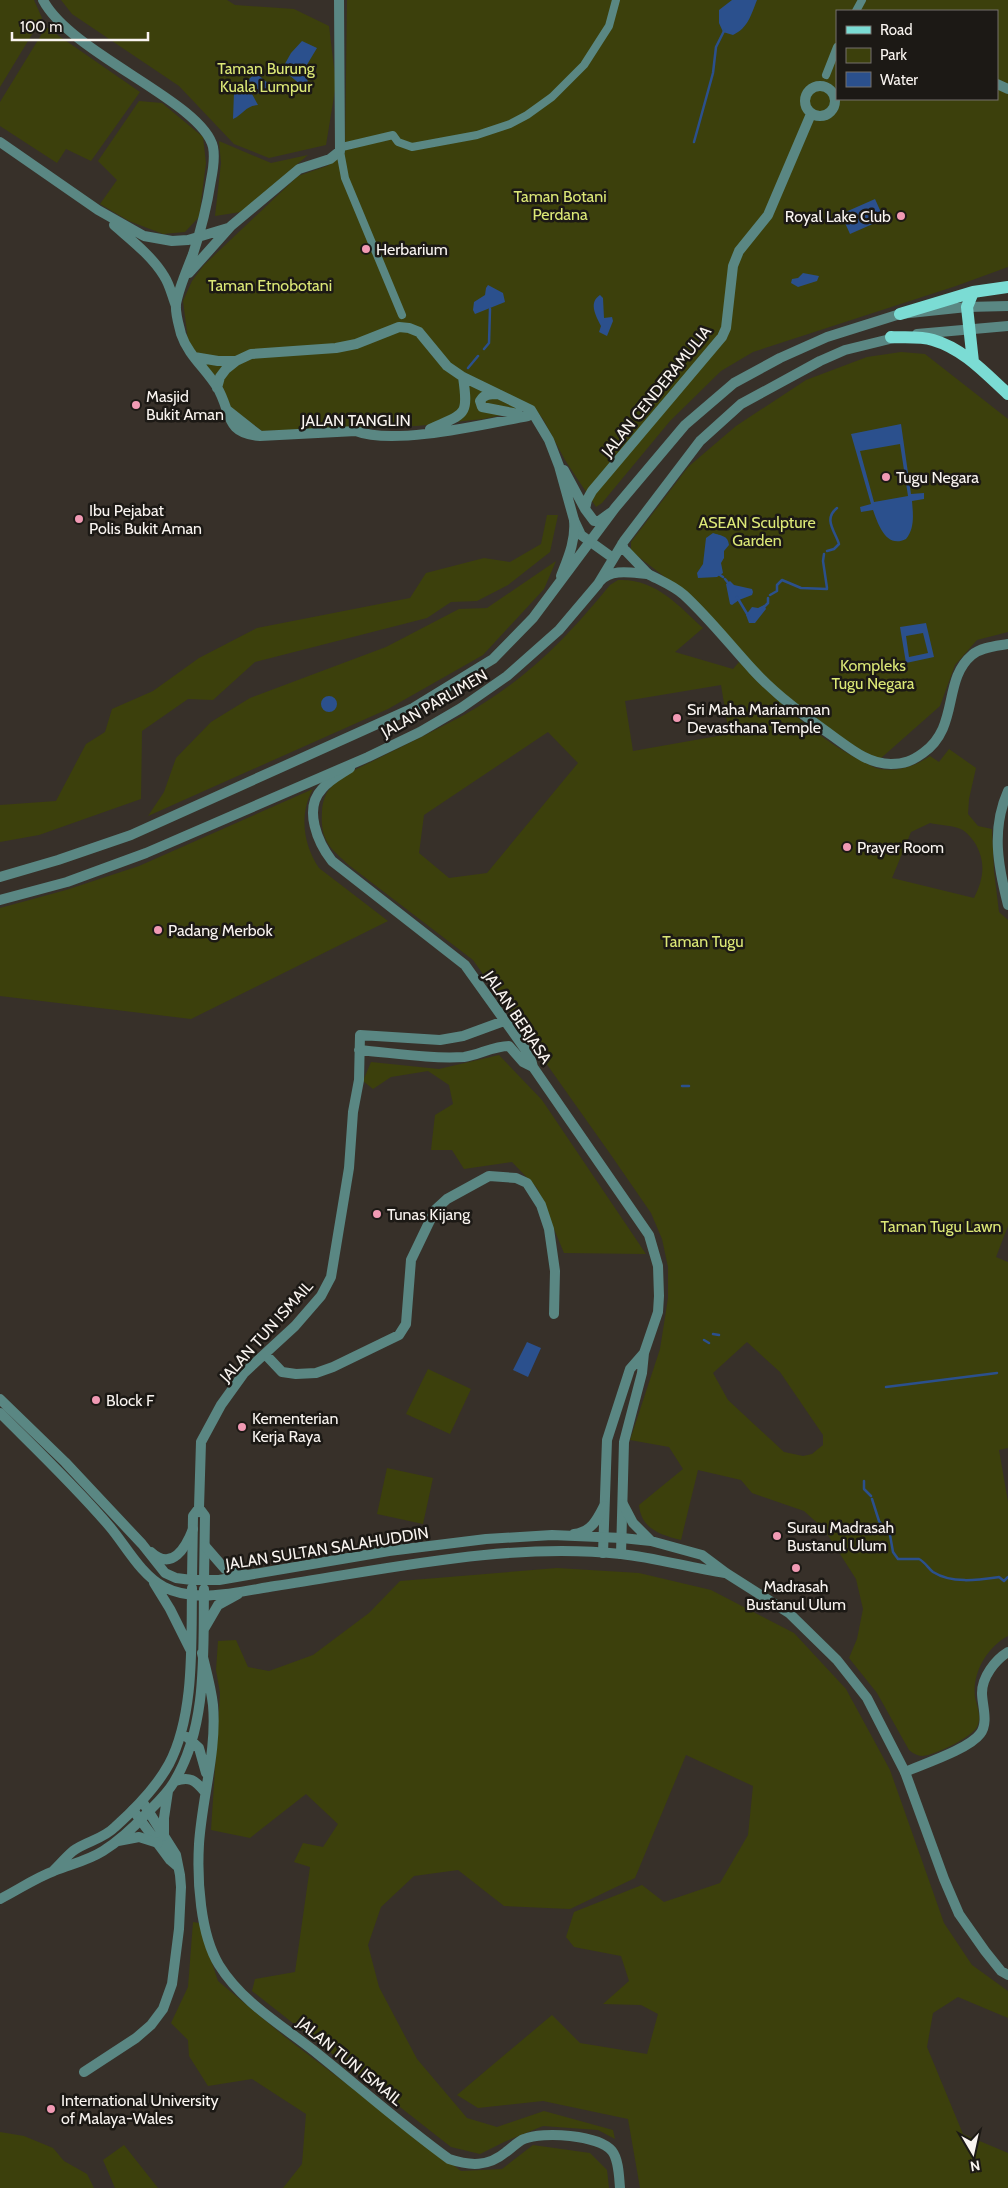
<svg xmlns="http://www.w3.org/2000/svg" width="1008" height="2188" viewBox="0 0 1008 2188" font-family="Cabin,sans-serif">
  <rect width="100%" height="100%" fill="#373029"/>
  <path fill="#3c400c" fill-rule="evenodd" d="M0,0H34L42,18L0,87Z
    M61,0H227L235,5L294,9L329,26L336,84L326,145L269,158L234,144L179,86L72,14Z
    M347,0H1008V267L956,286L753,352L721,371L670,421L602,503L596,507L565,460L543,419L534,408L483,419L417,426L262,431L230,407L221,382L197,356L188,340L183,301L192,281L204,265L298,176L327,166L345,153ZM837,11H997V99H837Z
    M46,27L140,92L91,161L66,149L57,163L0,126V102Z
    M139,101L162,103L203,137L206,163L199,217L185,232L163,234L129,221L100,204L117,180L98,161Z
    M219,141L271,163L308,155L241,212L215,216L221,163Z
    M901,352L925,354L1008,419V632L977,640L955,665L940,706L880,759L858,749L804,711L759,672L683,591L631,551V542L688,467L736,426L806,380L867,357Z
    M547,515H558L550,552L508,585L477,601L451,602L427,618L255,662L213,700L188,699L142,731L141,799L39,835L0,842V805L56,801L86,744L105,732L112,709L153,691L199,658L257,628L410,598L426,573L484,558L510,562L541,544Z
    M556,561L544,589L483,655L388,709L148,816L164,792L176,758L211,722L250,698L386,647L459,609L487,608Z
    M618,580C655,578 678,605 703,628L675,652L733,669L739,662C776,699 815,738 862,761C868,764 874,768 880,769C898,772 916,766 930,756L939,762L949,749L976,768L969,799L968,814L978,826L992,829L994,871L999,912L1008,920V1226L996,1257L1008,1262V1448L999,1450L1008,1502V1636C987,1647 972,1673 975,1697C977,1706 982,1718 977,1727C972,1737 935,1755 923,1756C918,1756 914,1754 909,1750L877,1693L849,1658L857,1639L863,1609L856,1579L824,1529L804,1511L752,1493L741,1480L698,1470L681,1540C661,1535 641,1529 639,1505L683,1469L669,1447L630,1440L660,1349L668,1298V1267L662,1239L651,1213L611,1155L473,960L350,866C330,848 320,841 322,812C322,805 324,797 328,791C339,775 362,767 379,758C407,744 436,730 464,715C527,679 565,640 610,585ZM721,685L729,734L633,751L625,701ZM548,732L578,763L487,873L449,878L419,853L424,815ZM930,823C939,825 949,825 958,828C965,830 971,837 975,843C986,862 984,878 974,898L892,878L911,832ZM747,1342L780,1372L823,1435V1445L812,1454L803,1456L784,1452L728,1400L713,1373Z
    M313,789C299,814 303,844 319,868L388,921L191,1019L0,996V908L66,890L139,866Z
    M499,1055L542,1100L646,1254L564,1253L537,1188L512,1162L464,1169L452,1150H431L435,1115L453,1104L449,1085L428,1071L391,1077L373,1089L363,1081L371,1062L439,1069Z
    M428,1369L471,1389L450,1434L406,1414Z
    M387,1468L433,1478L423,1524L377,1514Z
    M557,1568L639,1573L711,1590L794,1633L846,1689L890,1770L944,1923L972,1965L1008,1991V2018L958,1997L933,2013L927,2047L963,2134L1008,2153V2188H640L628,2119L543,2101L478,2108L457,2095L552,2015L580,2043L647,2054L658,2014L641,2005L603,2004L629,1981L621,1956L574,1947L566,1937L574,1912L642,1885L664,1902L720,1883L748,1835L753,1786L686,1755L635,1878L570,1909L504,1906L458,1870L414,1876L381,1907L368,1945L379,1987L417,2059L467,2118L497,2127L544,2111L613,2130L615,2139L598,2130L543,2126L504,2142L480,2154L451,2147L252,1991L255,1979L295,1972L310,1867L294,1862L303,1843L323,1847L338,1824L306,1794L250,1838L211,1830L220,1693L216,1670L218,1641L236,1640L248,1667L269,1671L313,1655L369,1613L400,1581Z
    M193,1922L199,1923L218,1981L285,2037L461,2171L502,2169L533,2145L590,2153L607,2170L609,2188H283L302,2164L306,2114L252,2079L208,2086L189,2056L188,2040L171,2023L188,1987Z
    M0,2132L24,2136L53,2148L64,2161L87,2174L94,2188H0Z
    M124,2145L158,2188H115L103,2160Z"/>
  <path fill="#2b508d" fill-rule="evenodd" d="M732,0H757C751,15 748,28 733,35L723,32L719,23V10Z
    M302,41L317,48L305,68L308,83L302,86L282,69L291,53Z
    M256,73L277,91L252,94L258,105C245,106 244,114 233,119L234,92Z
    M875,199L884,219L850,234L841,214Z
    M803,273L819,276L817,281L798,287L791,283L792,279L798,278Z
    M488,285L503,293L505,302L475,314L473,310L474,302L485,295L486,288Z
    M600,295L603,298L604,318L612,317L613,321L607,336L599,332L601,326C596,316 588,303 600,295Z
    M901,424L911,494L924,493V499L912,501C913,514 915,528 906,539C886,549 878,524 873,510L861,512L860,507L871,504L851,434ZM900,444L908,496L874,502L860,451Z
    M713,533C721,536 728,535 729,545L724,551V558L721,563L723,573L717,577L698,578L697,573L703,564L706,538Z
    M730,581L734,585L752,589L753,592L752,595L739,600L732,605L730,604L726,584Z
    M764,605L766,609L755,623H749L746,615L752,607L758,608Z
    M926,623L934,657L906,663L900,627ZM923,633L928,653L909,657L906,636Z
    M321 704a8 8 0 1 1 16 0a8 8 0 1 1-16 0Z
    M527,1342L541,1348L528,1377L513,1370Z"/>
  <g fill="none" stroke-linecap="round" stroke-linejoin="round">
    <path stroke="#2b508d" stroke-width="2.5" d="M694,142L713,73L716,47L724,31
      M484,349L489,343L490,309
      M468,368L478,356
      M827,551L834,549L839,544C835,531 823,519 837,508
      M824,554L823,561L827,588
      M720,575L723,577
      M725,579L729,584
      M770,595L777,591V585L782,580L801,588L827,589
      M737,597L749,617
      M763,608L768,603V598
      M682,1086H689
      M713,1334L719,1335
      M704,1340L709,1343
      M886,1387L997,1373
      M864,1481V1489L871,1496
      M872,1499L879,1521L890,1535L893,1552L898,1559H919C925,1562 928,1568 933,1572C952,1584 978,1580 999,1577L1004,1581L1008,1577"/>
    <path stroke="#5a8783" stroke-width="8" d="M856,11L862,0
      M826,75L837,47
      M342,147L393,135L398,142L412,147L477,135L510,124L527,115L552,97L584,65L609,26L616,0
      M340,151L345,178L402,315"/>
    <path stroke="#5a8783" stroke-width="10" d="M43,0C71,54 203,102 213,147C215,157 213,170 211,180C207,206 201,230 193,254C187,270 179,287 176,304C175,314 179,325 181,334C188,355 206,369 217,387C232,412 224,434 260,436L356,431C394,446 485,424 528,416
      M997,84L1008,89
      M805 101a15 15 0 1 1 30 0a15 15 0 1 1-30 0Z
      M0,142L98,210L144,236L172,241L188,240L228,228
      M114,225C131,240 152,256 164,276C170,285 172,296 176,306
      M189,273L231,226L299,169L330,159L340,151L339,0
      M194,357L218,361H236
      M217,388L220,377L226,369L236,361L251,354L336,348L356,344L399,327L409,328L419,332L447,366L463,377L531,410L549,440L559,466L574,520L581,535L613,558
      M498,394C490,394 484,394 480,401L482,407L518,414
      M227,410L260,436
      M430,429C465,413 469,417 463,377
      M564,470L585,509L594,521H599L610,513
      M585,509L587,500L592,491L722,337L726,328L733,266L739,251L768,215L811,114
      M648,574C659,580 674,586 684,595C709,618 730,645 753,670C777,696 806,717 834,737C852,750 869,764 891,764C904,764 912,761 923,753C960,727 942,680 972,655C981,647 997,646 1008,644
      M350,768C341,774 329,780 322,789C303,809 318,843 332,861L465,965L530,1056L533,1067L649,1235L658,1266L659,1296L658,1312L644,1353L642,1373L624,1442L621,1554
      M1008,791C991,829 998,866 1008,905
      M359,1050C394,1053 429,1059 464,1057C479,1055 493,1046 509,1046L523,1062L533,1067
      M265,1354L282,1372L296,1374L316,1373L333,1367L399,1335L406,1324L411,1260L435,1210L447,1199L489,1176L516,1178L527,1183L541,1205L549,1229L555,1271L554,1314
      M199,1508L205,1516L204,1581
      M603,1553L607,1440L630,1369L644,1353
      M192,1580L193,1516L199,1508L201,1442L221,1405L244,1373L295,1326L321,1296L331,1277L349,1168L353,1112L359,1080L360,1035L440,1040L463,1036L504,1021
      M905,1772C923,1764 969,1749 980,1734C989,1723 982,1705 982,1693C982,1677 995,1660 1008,1652
      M133,1810L170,1860L177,1866
      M84,2072L136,2038L151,2025L163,2009L172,1984L179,1929L181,1887L180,1875L176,1855L142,1801"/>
    <path stroke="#5a8783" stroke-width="10" d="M917,334L1008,326
      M622,544L624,549L648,574
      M561,576C568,558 576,540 574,520
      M600,581C612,568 632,573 648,574
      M0,877L58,860L131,835L413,708L493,659L533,618L615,508L685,425L734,383L780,358L827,337L900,314L967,307L1008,306
      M0,900L67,882L146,853L368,757L420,732L461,708L507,676L559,630L598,584L624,541L700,441L741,404L820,361L845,350L898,337
      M0,1399L65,1462L142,1544L165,1573L176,1578L192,1580H219L389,1551L486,1539L552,1535L622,1538L651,1541L702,1555L726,1573L789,1613L837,1660L867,1698L905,1772L944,1879L959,1914L985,1951L1001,1971L1008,1975
      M0,1413C37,1450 76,1487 110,1527C126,1546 141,1575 164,1587C196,1604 242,1591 275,1586C389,1569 506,1542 621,1554C657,1558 690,1568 725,1573
      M623,1504L633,1523L651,1541
      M574,1534C591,1532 597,1520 604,1506
      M205,1546L225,1569L245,1574
      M151,1552C172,1572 186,1547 193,1529
      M154,1583L170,1609L190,1649
      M204,1629L218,1605L238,1594
      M202,1653C206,1670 211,1687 213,1705C217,1751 202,1798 199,1844C197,1879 200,1934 219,1965C242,2002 280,2024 313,2050C358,2086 402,2125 449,2159C470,2166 488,2167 506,2152C512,2148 518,2141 524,2139C543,2131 599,2135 612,2151C619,2160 619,2177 620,2188
      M187,1737L199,1748L206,1773
      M175,1781C190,1776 195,1780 205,1792
      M164,1836V1818L168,1791
      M118,1841L139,1837L158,1843
      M54,1870C60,1864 66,1857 73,1851C86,1841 102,1840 115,1827C135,1809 156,1788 169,1764C195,1714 191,1643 192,1588
      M0,1899C18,1890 35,1878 54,1871C71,1864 87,1861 103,1851C119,1841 133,1828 146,1814C156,1804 167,1794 174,1782C208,1726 203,1652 204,1589"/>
    <path stroke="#7bdcd4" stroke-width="12" d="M900,314L973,292L1008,287
      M891,337C905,338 920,336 933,340C964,349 986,374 1008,394
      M973,362L967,307L973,292"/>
  </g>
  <g fill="#f19ab4" stroke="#1c1915" stroke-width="2">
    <circle cx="901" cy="216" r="5"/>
    <circle cx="366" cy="249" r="5"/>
    <circle cx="136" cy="405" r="5"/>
    <circle cx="886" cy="477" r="5"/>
    <circle cx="79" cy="519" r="5"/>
    <circle cx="677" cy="718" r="5"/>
    <circle cx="847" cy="847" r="5"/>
    <circle cx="158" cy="930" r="5"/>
    <circle cx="377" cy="1214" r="5"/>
    <circle cx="96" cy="1400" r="5"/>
    <circle cx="242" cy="1427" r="5"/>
    <circle cx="777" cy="1536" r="5"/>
    <circle cx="796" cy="1568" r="5"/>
    <circle cx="51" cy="2109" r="5"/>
  </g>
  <g text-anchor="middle" stroke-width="5" stroke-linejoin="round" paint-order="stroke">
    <g font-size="16" fill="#dce876" stroke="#1c1915">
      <text x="266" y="74">Taman Burung<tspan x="266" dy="18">Kuala Lumpur</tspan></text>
      <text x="560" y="202">Taman Botani<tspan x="560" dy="18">Perdana</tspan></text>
      <text x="270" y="291">Taman Etnobotani</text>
      <text x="757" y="528">ASEAN Sculpture<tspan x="757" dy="18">Garden</tspan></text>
      <text x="873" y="671">Kompleks<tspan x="873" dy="18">Tugu Negara</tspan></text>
      <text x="703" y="947">Taman Tugu</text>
      <text x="941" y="1232">Taman Tugu Lawn</text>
    </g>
    <g font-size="16" fill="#f9f4f0" stroke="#1c1915" text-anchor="start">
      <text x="891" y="222" text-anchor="end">Royal Lake Club</text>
      <text x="376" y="255">Herbarium</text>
      <text x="146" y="402">Masjid<tspan x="146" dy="18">Bukit Aman</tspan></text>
      <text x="896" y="483">Tugu Negara</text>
      <text x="89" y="516">Ibu Pejabat<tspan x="89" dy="18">Polis Bukit Aman</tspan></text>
      <text x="687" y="715">Sri Maha Mariamman<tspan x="687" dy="18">Devasthana Temple</tspan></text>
      <text x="857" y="853">Prayer Room</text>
      <text x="168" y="936">Padang Merbok</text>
      <text x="387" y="1220">Tunas Kijang</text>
      <text x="106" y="1406">Block F</text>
      <text x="252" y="1424">Kementerian<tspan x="252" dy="18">Kerja Raya</tspan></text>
      <text x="787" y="1533">Surau Madrasah<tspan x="787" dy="18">Bustanul Ulum</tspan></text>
      <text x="796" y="1592" text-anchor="middle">Madrasah<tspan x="796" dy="18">Bustanul Ulum</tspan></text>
      <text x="61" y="2106">International University<tspan x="61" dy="18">of Malaya-Wales</tspan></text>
    </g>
    <g font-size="16" fill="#f9f4f0" stroke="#1c1915">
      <text transform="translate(656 391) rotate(-51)" y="6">JALAN CENDERAMULIA</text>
      <text x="356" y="426">JALAN TANGLIN</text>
      <text transform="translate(434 703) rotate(-30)" y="6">JALAN PARLIMEN</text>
      <text transform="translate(518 1017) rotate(56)" y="6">JALAN BERJASA</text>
      <text transform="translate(266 1331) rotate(-48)" y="6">JALAN TUN ISMAIL</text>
      <text transform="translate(327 1548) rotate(-9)" y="6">JALAN SULTAN SALAHUDDIN</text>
      <text transform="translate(350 2061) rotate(39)" y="6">JALAN TUN ISMAIL</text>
    </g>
  </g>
  <rect x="836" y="10" width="162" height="90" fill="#1c1915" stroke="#74716d"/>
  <rect x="846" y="26" width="25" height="8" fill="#7bdcd4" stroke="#74716d"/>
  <text x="880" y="35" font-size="15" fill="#f9f4f0">Road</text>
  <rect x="846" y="48" width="25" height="15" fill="#3c400c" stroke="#74716d"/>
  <text x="880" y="60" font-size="15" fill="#f9f4f0">Park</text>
  <rect x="846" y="72" width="25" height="15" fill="#2b508d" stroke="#74716d"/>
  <text x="880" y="85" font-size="15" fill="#f9f4f0">Water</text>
  <g transform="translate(973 2153) rotate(171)" stroke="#1c1915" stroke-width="4" paint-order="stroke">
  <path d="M0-4L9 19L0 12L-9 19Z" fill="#f9f4f0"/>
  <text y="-8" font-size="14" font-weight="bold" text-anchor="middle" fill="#f9f4f0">N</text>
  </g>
  <path d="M12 32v8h136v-8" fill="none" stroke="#f9f4f0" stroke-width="2.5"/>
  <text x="20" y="32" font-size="15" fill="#f9f4f0" stroke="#1c1915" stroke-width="4" paint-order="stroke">100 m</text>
</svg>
